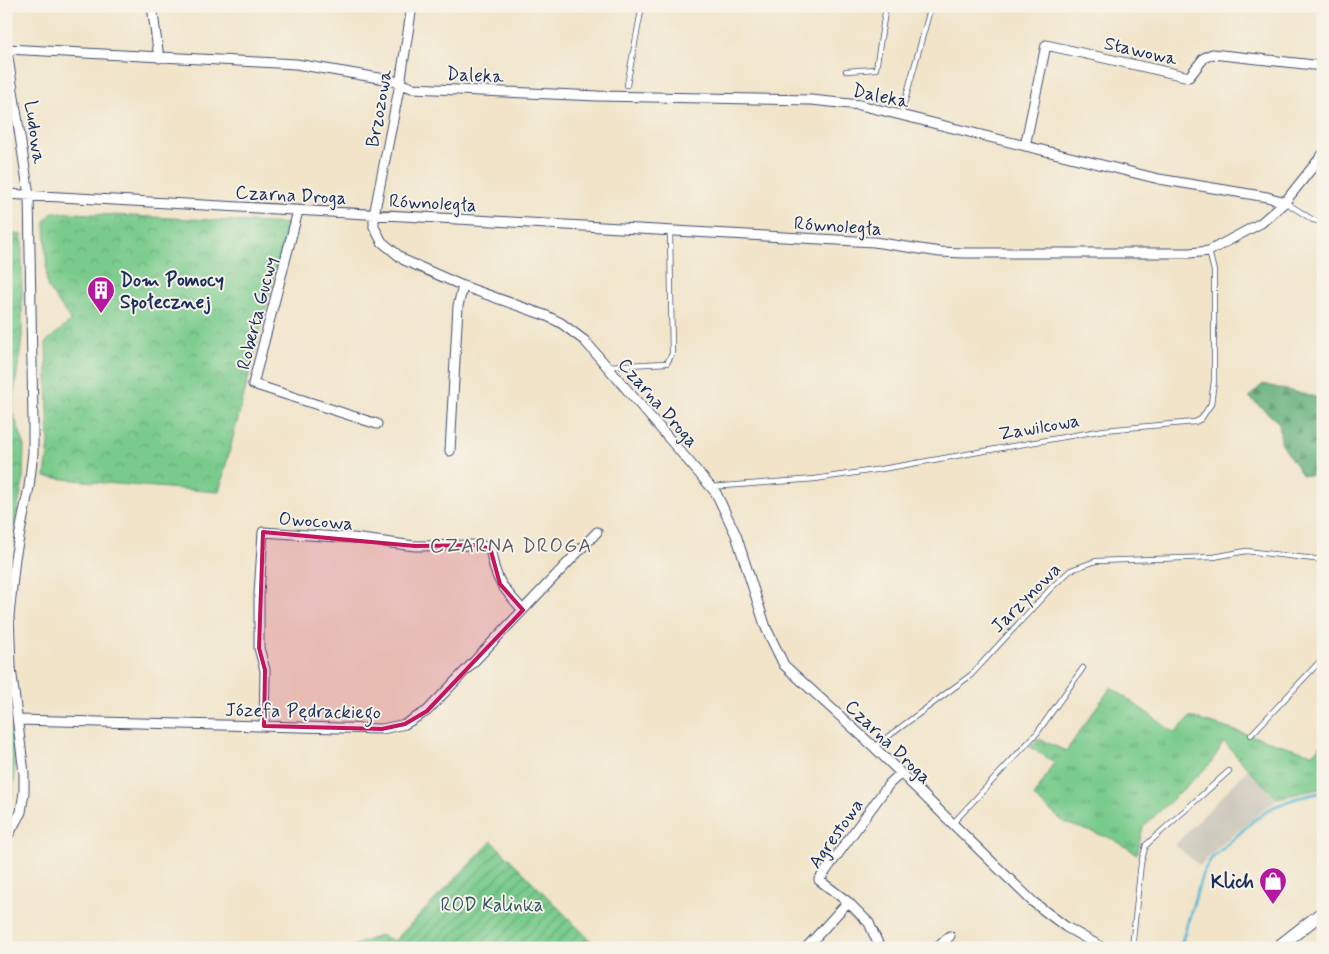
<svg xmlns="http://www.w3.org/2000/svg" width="1329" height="954" viewBox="0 0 1329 954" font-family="Mynerve,sans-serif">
  <defs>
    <pattern id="grass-tufts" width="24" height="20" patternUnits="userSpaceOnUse" patternTransform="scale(1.25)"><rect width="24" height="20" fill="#79cb8c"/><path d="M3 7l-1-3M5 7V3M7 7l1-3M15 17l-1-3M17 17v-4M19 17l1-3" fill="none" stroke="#62a576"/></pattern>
    <pattern id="forest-firs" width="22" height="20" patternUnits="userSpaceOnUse" patternTransform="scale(1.25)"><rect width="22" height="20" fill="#62af78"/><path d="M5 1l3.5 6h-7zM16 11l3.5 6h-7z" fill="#508f66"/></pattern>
    <pattern id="park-crowns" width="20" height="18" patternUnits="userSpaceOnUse" patternTransform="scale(1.25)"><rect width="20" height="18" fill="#79cb8c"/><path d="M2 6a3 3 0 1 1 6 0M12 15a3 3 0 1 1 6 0" fill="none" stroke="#62a576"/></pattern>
    <pattern id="garden-furrows" width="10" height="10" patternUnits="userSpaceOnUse" patternTransform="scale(1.25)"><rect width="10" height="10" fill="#79cb8c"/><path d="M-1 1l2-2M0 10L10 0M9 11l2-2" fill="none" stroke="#62a576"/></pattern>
  </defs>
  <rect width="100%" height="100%" fill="#f7f3e8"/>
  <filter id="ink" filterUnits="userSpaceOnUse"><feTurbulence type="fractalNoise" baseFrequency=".02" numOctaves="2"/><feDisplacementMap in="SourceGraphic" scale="10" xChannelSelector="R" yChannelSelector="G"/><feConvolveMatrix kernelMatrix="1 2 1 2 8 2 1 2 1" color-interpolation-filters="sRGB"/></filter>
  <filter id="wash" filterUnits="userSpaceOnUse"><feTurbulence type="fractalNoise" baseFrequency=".0096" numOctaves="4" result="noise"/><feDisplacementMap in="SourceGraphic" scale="20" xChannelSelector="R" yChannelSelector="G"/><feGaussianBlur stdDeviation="1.12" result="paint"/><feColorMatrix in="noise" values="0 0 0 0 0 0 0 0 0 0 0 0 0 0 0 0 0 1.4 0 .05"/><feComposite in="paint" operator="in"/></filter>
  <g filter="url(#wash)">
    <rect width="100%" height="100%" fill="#f1e4c9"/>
    <path fill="#c8c4b8" d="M1248,769L1278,798L1222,844L1200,866L1175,845Z"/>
    <path fill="url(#grass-tufts)" stroke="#4a7d75" d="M1111,687L1175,733L1190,717L1312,754L1323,743V788L1278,798L1248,769L1224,742L1210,764L1143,827L1137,854L1113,839L1065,823L1034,797L1054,762L1030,747L1039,739L1066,751Z"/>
    <path fill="url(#forest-firs)" stroke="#3e6f6b" d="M1263,384L1323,399V476L1302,475L1281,443L1279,423L1249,397Z"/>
    <path fill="url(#park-crowns)" stroke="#4a7d75" d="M53,212L288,224L219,492L104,483L45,477L49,443L46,342L71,321L47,286L45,221Z
      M6,233L22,235V338L12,411L24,443L23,482L6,567Z
      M6,697C11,733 22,781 6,815Z"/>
    <path fill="url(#garden-furrows)" stroke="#4a7d75" d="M492,841L598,948H348L380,935L394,941Z"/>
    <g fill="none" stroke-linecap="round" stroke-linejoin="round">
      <path stroke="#55bad3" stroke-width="3" d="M1180,948L1202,875L1211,859L1253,821L1273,807L1297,798L1323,792"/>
    </g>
  </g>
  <g filter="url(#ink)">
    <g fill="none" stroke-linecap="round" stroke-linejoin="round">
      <g stroke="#3b4a6e" stroke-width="6">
        <path id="lane" d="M846,71L876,69L886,6
          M627,85L642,6
          M901,115L931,6
          M1285,202L1313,220L1323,222
          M607,366L667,363L672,354L670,232
          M711,487L815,479L888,468L1104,430L1195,422L1201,419L1211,404L1214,381V271L1209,251
          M1251,735L1323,658
          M874,747L971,675L1053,586L1071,570L1096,561L1214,557L1246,551L1323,560
          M953,823L1037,733L1083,668
          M1132,948L1141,863L1146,845L1229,771"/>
      </g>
      <g stroke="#3b4a6e" stroke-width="11">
        <path id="street" d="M152,6L159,58
          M412,6L400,84L374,215V227L382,242L404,260L463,286L547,316L561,323L585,341L716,493L736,535L766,628L784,665L874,747L1033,902L1066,927L1103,948
          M7,49L296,64L391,80L412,88L598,96L811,100L860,105L1159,179L1267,197L1285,202L1323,154
          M1025,146L1046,45L1189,77L1204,58L1212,54L1323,66
          M6,194L874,242L940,252L964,253H1190L1209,251L1261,223L1285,202
          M298,211L253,384L377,424
          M450,451L458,306L463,286
          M18,720L382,729L405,724L427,711L597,532
          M264,726L265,670L259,648V594L263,532L353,538L415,546L481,545L491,551C495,581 503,588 523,610
          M6,839L21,812L24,792V773L11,668L9,616L15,558L29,487L33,453V422L29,195L6,45
          M848,902L869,923L880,948
          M806,948L848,902L819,880L889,784L900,774
          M937,948L950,936"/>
      </g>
      <g stroke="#3b4a6e" stroke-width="14">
        <path id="secondary" d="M1277,948L1323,912"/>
      </g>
      <use href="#lane" stroke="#fff" stroke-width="4.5"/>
      <use href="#street" stroke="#fff" stroke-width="9"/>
      <use href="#secondary" stroke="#fff" stroke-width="12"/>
    </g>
  </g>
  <path fill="#c2185b" fill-opacity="0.2" stroke="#c2185b" stroke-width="4" stroke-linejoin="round" d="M263,532L415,546L481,545L491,551L500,584L523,610L427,711L405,724L382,729L264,726L265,670L259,648Z"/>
  <defs>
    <g id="building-pin" transform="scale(1.4375)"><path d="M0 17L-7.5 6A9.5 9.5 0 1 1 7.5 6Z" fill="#b5179e" stroke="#f7f3e8"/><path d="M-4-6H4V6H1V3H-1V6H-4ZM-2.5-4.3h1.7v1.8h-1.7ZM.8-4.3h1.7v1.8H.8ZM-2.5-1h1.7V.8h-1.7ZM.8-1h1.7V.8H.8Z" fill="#fff"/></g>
    <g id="shop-pin" transform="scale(1.4375)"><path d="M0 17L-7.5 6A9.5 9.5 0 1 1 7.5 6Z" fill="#b5179e" stroke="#f7f3e8"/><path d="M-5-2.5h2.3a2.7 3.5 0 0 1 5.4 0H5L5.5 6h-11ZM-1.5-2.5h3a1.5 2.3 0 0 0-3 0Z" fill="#fff"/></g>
  </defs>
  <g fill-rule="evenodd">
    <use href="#building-pin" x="101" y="290"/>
    <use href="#shop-pin" x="1273" y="881"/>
  </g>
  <g text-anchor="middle" stroke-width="4" stroke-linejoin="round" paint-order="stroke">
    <g font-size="19" fill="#1b2f5e" stroke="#f7f3e8">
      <text transform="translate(1141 50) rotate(13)" y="7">Stawowa</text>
      <text transform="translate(475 74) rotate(3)" y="7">Daleka</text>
      <text transform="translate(881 95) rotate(12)" y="7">Daleka</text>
      <text transform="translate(378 108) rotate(-80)" y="7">Brzozowa</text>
      <text transform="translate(36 132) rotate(82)" y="7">Ludowa</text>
      <text transform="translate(291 194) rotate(3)" y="7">Czarna Droga</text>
      <text transform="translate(433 202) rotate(3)" y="7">Równoległa</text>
      <text transform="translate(838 225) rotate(4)" y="7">Równoległa</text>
      <text transform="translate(256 313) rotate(-76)" y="7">Roberta Gucwy</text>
      <text transform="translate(659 402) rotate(49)" y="7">Czarna Droga</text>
      <text transform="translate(1039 426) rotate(-10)" y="7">Zawilcowa</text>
      <text transform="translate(316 520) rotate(4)" y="7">Owocowa</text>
      <text transform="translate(1025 597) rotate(-45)" y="7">Jarzynowa</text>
      <text transform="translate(303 710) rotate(1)" y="7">Józefa Pędrackiego</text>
      <text transform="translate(889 741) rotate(44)" y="7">Czarna Droga</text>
      <text transform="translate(835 833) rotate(-55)" y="7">Agrestowa</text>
    </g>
    <g font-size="19" font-weight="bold" fill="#1b2f5e" stroke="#f7f3e8" text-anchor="start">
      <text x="120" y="286">Dom Pomocy<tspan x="120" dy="22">Społecznej</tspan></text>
      <text x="1254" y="888" text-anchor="end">Klich</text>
    </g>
    <g font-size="19" fill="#32566a" stroke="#f7f3e8">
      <text x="492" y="911">ROD Kalinka</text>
    </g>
    <g font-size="20" letter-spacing="1" fill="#5c5a67" stroke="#f7f3e8">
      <text x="511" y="552">CZARNA DROGA</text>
    </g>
  </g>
  <rect width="1329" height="954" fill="none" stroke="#f7f3e8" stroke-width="25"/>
</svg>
